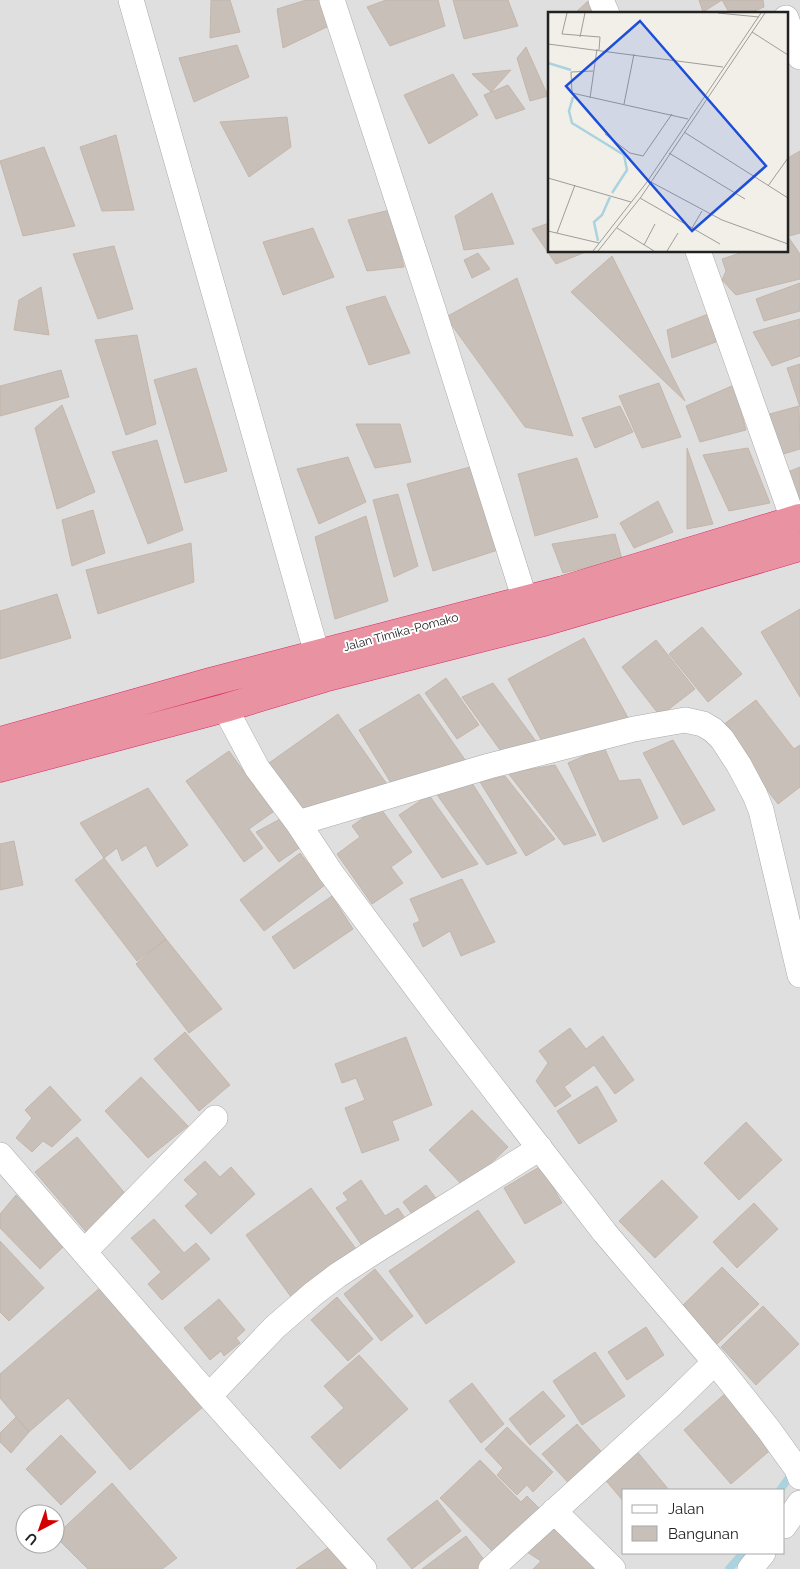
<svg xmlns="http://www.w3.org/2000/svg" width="800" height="1569" viewBox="0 0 800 1569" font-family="Raleway,sans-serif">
  <rect width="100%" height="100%" fill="#f2efe9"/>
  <path fill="#e0dfdf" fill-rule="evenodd" d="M0,0H800V1569H0ZM549,14H786V251H549ZM624,1490H784V1553H624ZM25,1514H55V1544H25Z"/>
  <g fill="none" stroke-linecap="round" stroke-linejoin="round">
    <path stroke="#aad3df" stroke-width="8" d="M780,1490L790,1476
      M729,1569L743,1553"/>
  </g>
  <path fill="#c7bfb8" stroke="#c4b6ab" d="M211,0H230L240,32L210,38Z
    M306,0H324L331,25L283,48L277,9Z
    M386,0H438L445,26L390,46L367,7Z
    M453,0H508L518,26L464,39Z
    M699,0H763L764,7L747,14H730L722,0L703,12Z
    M588,1L592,14H574Z
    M237,45L249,77L194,102L179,58Z
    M526,47L548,96L530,101L517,58Z
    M511,70L491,92L472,74Z
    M453,74L478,115L429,144L404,95Z
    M508,85L525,109L496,119L484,95Z
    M287,117L291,147L249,177L220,122Z
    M116,135L134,210L102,211L80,147Z
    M44,147L75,226L23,236L0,161Z
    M800,151V233L786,237V159Z
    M492,193L514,244L464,250L455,216Z
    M390,210L404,267L367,271L348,220Z
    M549,223V251H588L556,264L532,229Z
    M313,228L334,277L283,295L263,242Z
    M789,238L800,254V279L736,295L722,280L726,271L722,259L746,251H786V239Z
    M114,246L133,309L98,319L73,254Z
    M478,253L490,269L472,278L464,260Z
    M612,256L685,401L571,292Z
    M517,278L573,436L525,427L446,317Z
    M800,283V311L764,321L756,299Z
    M41,287L49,335L14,330L19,300Z
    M385,296L410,353L369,365L346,307Z
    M716,311V342L672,358L667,330Z
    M800,319V356L772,366L753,332Z
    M137,335L156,424L126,435L95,340Z
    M800,364V407L787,368Z
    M196,368L227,471L185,483L154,380Z
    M61,370L69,397L0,416V386Z
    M659,383L681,437L642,448L619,396Z
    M734,385L746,430L700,442L686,406Z
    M62,405L95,492L57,509L35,428Z
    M620,406L633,432L595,448L582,418Z
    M799,406L800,449L777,456L766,415Z
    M356,424H400L411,462L375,468Z
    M157,440L183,530L148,544L112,452Z
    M687,448L713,524L687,529Z
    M748,448L770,503L729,511L703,455Z
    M348,457L366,502L319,524L297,469Z
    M577,458L598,517L535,536L518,474Z
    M470,467L498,550L433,571L407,484Z
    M800,467V501L788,472Z
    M398,494L418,566L394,577L373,500Z
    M658,501L673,532L634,548L620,523Z
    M93,510L105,553L72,566L62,520Z
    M366,516L388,601L335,619L315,537Z
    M615,534L622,559L563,573L552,544Z
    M191,543L194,582L98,614L86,570Z
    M57,594L71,638L0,659V611Z
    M800,609V697L761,632Z
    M702,627L742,674L708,702L669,654Z
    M584,638L632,725L545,747L508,679Z
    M656,640L695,689L660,716L622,667Z
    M446,678L479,725L457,739L425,693Z
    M493,683L538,744L503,754L462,697Z
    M419,694L468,764L394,788L359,730Z
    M756,700L794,749L800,745V787L778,804L719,728Z
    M338,714L391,790L305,814L269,763Z
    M673,740L715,810L683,825L643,753Z
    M604,747L619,781L640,779L658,818L603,842L568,763Z
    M229,751L273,812L249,829L263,848L244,862L186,781Z
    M555,765L596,835L564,845L508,773Z
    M505,776L555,839L526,856L480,782Z
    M472,783L517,853L487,865L433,789Z
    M148,788L188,845L157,867L146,845L122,861L117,848L104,858L80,823Z
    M429,795L478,864L442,878L399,815Z
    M379,806L412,852L391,867L403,883L372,904L337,854L360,837L352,826Z
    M282,818L302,846L279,862L256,832Z
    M14,841L23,885L0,890V844Z
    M300,853L325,885L264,931L240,900Z
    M104,858L166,939L137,961L75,880Z
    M462,879L495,942L461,956L450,931L423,947L413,924L420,921L410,899Z
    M332,896L353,929L294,969L272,937Z
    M166,939L222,1009L189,1033L136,964Z
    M570,1028L586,1049L603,1036L634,1080L615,1094L594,1065L564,1087L571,1096L555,1107L536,1081L548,1063L539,1051Z
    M185,1032L230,1085L199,1111L154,1059Z
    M406,1037L432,1105L392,1121L399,1140L362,1153L345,1108L365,1100L356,1078L342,1083L335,1064Z
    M141,1077L188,1126L148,1158L105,1111Z
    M50,1086L81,1120L52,1147L43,1141L32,1152L16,1138L32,1118L25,1110Z
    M597,1086L617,1121L579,1144L557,1111Z
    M472,1110L508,1147L465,1188L429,1150Z
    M746,1122L782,1160L739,1200L704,1163Z
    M77,1137L129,1198L88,1234L35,1172Z
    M205,1161L220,1177L231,1167L255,1194L211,1234L185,1206L198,1194L184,1180Z
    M541,1166L562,1203L525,1224L504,1188Z
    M361,1180L385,1216L398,1208L409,1224L367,1253L336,1208L348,1200L343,1193Z
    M662,1180L698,1217L655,1258L619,1221Z
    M426,1185L438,1201L415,1218L403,1202Z
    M311,1188L359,1253L294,1301L246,1235Z
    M16,1195L64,1246L40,1269L0,1228V1214Z
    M754,1203L778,1229L737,1268L713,1242Z
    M478,1210L515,1262L426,1324L389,1271Z
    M154,1219L184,1253L196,1243L210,1259L162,1300L148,1284L161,1272L131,1238Z
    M0,1241L44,1288L9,1321L0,1312Z
    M722,1267L759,1304L716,1345L680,1308Z
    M375,1269L413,1316L381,1341L344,1294Z
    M101,1287L204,1406L130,1470L68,1398L29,1432L0,1398V1374Z
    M337,1297L373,1339L348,1361L311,1320Z
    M219,1299L245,1330L236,1338L240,1343L224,1356L221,1351L210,1360L184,1328Z
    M763,1306L799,1344L756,1385L721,1347Z
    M646,1327L664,1355L627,1380L608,1352Z
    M595,1352L625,1396L582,1425L553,1381Z
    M359,1355L408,1409L340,1469L311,1437L344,1408L324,1386Z
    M472,1383L504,1424L481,1443L449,1401Z
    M543,1391L565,1416L530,1445L509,1419Z
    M727,1392L774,1447L731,1484L684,1430Z
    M16,1417L29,1432L11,1453L0,1442V1433Z
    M577,1424L607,1458L573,1488L542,1454Z
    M507,1427L553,1472L533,1492L527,1485L517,1495L497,1475L503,1468L485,1449Z
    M61,1435L96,1472L61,1505L26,1469Z
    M635,1449L669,1490H624V1502L602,1476Z
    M480,1460L521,1502L527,1496L545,1514L499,1558L440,1498Z
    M112,1483L177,1558L162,1569H88L55,1536Z
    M437,1500L461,1531L412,1569L387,1539Z
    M553,1526L595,1569H533L541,1561L527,1552Z
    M466,1536L488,1565L483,1569H422Z
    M332,1545L349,1569H296Z"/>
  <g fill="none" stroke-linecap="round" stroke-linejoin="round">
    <g stroke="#a9a9a9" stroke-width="26">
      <path id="minor" d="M131,0L317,654
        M332,0L432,306L525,600
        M601,0L607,14
        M786,18L800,57
        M698,251L793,519
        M225,708L257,768L298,823L331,873L439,1018L605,1233L715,1362L769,1430L797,1469L800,1477
        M298,823L489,766L634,729L685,720L703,724L713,730L722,739L739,765L755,795L761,810L800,975
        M0,1155L209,1396L364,1569
        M84,1252L215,1118
        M209,1396L275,1327L313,1294L338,1275L375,1251L540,1148
        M554,1511L613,1569
        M784,1526L800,1503
        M491,1569L671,1405L715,1362
        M750,1569L763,1553"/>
    </g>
    <g stroke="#dc2a67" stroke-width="29">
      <path id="highway" d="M0,741L210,682L563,590L800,518
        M0,768L225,708L324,678L540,623L800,547"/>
    </g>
    <use href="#minor" stroke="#fff" stroke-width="25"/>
    <use href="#highway" stroke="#e892a2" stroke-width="28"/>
  </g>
  <g text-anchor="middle" stroke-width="4" stroke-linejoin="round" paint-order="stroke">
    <g font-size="12" fill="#222" stroke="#fff">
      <text transform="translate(401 632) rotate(-15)" y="4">Jalan Timika-Pomako</text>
    </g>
  </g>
  <g transform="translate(548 12)">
    <rect width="240" height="240" fill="#f2efe9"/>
    <path fill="none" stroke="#aad3df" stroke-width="2.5" d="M0,51L23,58M25,85L21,99L24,111L76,143L79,158L64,181M50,229L46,210L54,203L62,185"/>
    <path fill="none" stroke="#9f9d99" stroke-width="1" d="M19,1L14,22L52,25L51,38M170,1L211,5M204,20L240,43M32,25L37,1M0,32L175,55M45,59L23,60L24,81L140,107M42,86L49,37M76,92L86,42M136,120L240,186M57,122L82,141L95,144L124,102M121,141L197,187M0,166L83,190M103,170L174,208L240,232M220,174L240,146M92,186L172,232M69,216L106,239M144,216L154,199M0,219L51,231M9,221L27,173M96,233L107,212M45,239L99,170L213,1M50,239L93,185L217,1M119,239L130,221"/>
    <path fill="#1d4ed8" fill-opacity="0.15" stroke="#1d4ed8" stroke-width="2.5" d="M92,9L218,154L144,219L18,74Z"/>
    <rect width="240" height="240" fill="none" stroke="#222" stroke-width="2.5"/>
  </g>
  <rect x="622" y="1489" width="162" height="65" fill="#ffffff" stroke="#a7a7a7"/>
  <rect x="632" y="1505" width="25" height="8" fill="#ffffff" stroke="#a7a7a7"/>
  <text x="668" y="1514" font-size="15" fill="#222222">Jalan</text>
  <rect x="632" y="1526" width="25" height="15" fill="#c7bfb8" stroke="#a7a7a7"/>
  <text x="668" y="1539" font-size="15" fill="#222222">Bangunan</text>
  <g transform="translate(40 1529) rotate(221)"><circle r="24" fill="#ffffff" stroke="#a7a7a7"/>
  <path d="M0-4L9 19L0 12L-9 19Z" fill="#d40000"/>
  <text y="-8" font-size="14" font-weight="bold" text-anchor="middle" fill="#222222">U</text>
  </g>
</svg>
